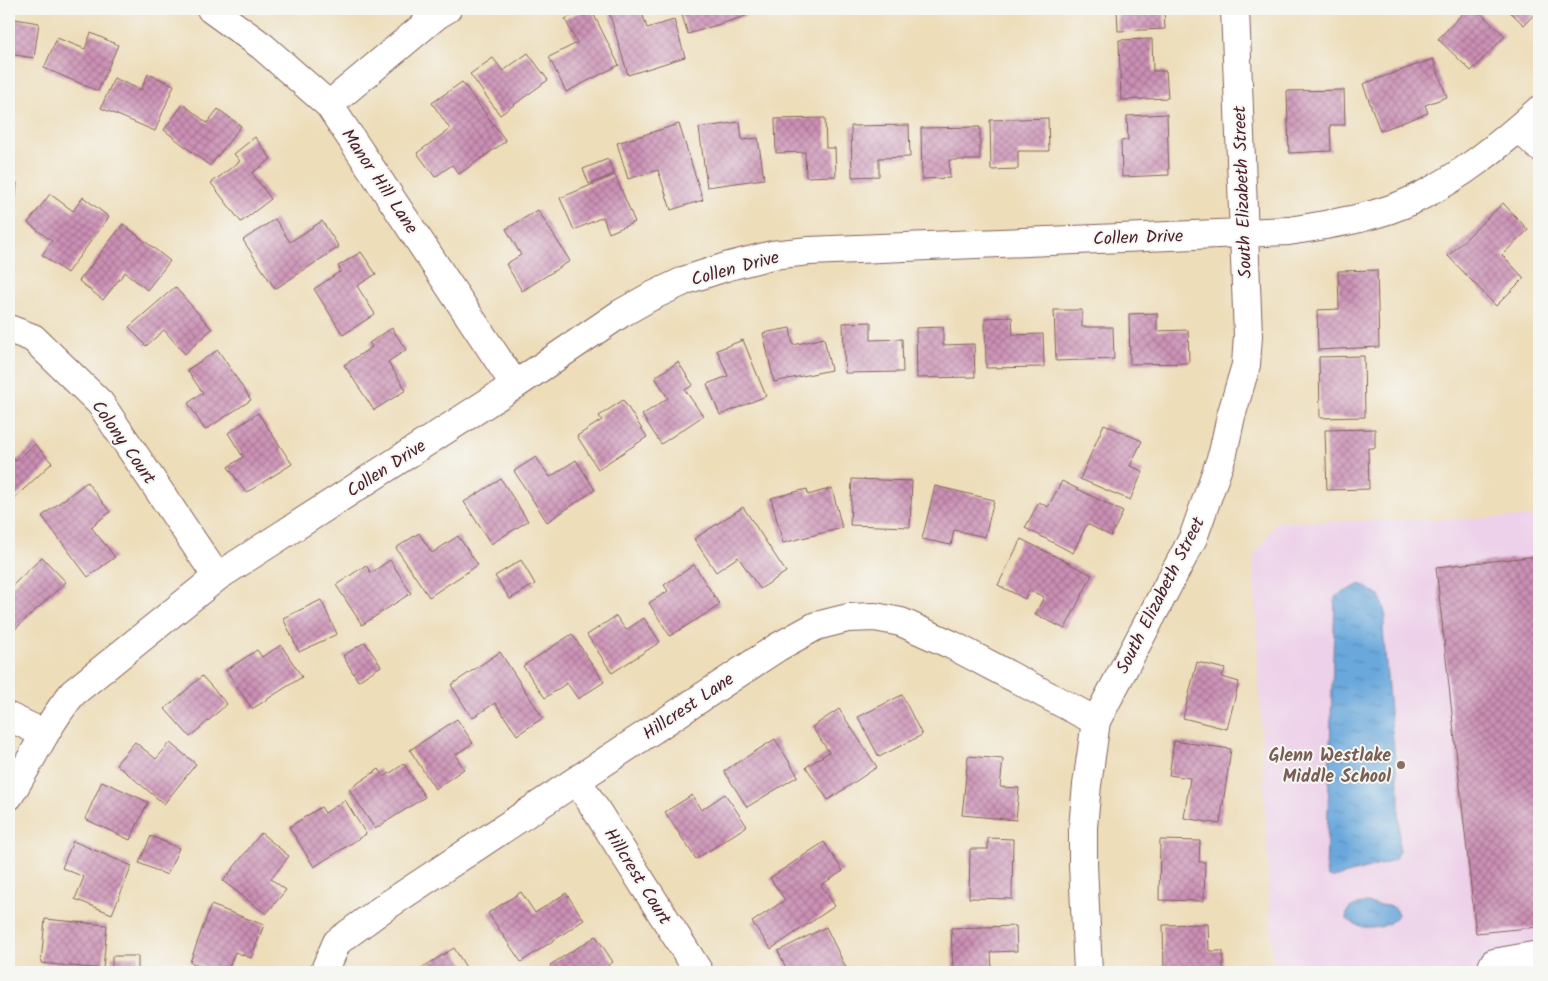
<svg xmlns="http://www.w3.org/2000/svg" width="1548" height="981" viewBox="0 0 1548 981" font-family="Kalam,sans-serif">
  <defs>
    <pattern id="water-ripples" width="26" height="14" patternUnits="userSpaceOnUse" patternTransform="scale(1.25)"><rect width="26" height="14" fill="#6aa8dc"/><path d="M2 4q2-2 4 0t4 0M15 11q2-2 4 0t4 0" fill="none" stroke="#5988b3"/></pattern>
    <pattern id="building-cross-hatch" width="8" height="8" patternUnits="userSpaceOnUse" patternTransform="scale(1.25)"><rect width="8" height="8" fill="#cb90b5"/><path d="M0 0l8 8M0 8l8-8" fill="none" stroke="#a77593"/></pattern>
  </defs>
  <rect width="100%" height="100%" fill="#f6f6f2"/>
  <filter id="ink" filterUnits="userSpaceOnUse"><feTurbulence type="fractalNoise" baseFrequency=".02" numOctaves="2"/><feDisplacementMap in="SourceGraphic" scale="10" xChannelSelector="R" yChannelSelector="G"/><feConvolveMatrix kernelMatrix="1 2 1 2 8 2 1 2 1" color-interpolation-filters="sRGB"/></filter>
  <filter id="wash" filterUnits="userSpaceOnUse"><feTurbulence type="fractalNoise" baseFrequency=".0096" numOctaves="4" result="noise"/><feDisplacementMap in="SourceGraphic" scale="20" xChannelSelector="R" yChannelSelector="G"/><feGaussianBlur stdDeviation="1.12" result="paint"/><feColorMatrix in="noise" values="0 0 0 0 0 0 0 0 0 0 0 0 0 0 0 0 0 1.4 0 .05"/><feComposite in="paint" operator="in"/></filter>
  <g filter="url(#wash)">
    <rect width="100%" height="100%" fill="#edddb9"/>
    <path fill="#edd0e9" d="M1539,517V972H1273L1253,557L1276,522Z"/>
    <path fill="url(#water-ripples)" stroke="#5a6484" d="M1360,584L1380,596L1386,617L1383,629L1391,723L1399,791V850L1395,859L1387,863L1333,878L1328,877L1326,871L1335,597Z
      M1367,903L1393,907L1397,910L1398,915C1385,932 1362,931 1347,919C1344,906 1356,905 1367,903Z"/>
    <g id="blocks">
      <path fill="url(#building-cross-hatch)" d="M586,9H591L619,65L566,92L549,57L577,43L565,19Z
        M608,9H641L647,28L674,20L685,57L628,75Z
        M680,9H743L746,16L688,34Z
        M820,9H879V12H820Z
        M1117,9H1164L1165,29L1118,31Z
        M1467,9H1476L1505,36L1471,71L1438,39Z
        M1507,9H1539L1524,25Z
        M9,18L39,23L34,58L9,54Z
        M91,33L118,45L98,91L44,68L57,38L85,49Z
        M1152,39L1153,71H1166L1168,98L1121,100L1119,40Z
        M528,53L548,80L500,115L470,74L493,58L503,71Z
        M1433,59L1447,97L1425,105L1428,113L1380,131L1363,84Z
        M148,74L174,85L155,131L101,108L114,78L141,90Z
        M462,82L506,141L459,174L452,165L435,177L417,153L450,129L432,103Z
        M1344,90L1345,125H1330L1331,151L1289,153L1287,91Z
        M183,104L207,123L218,109L241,126L210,166L164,130Z
        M1167,114L1169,175L1122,177L1121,141L1128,140L1127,116Z
        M825,118L826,148H835L836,176L806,177L805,152L776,153L775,119Z
        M1048,118L1049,151H1018V169L991,170L990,120Z
        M740,122L742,140L758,138L764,179L707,187L699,128Z
        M679,124L703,200L671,210L658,170L628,179L617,143Z
        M909,125L910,157L879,158V176L852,177L851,126Z
        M980,127V160H949L950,178L922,179L921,128Z
        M255,137L271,159L252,173L271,199L241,222L211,183L240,161L234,154Z
        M608,159L614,174L589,184L583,169Z
        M615,175L635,222L609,233L603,217L574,230L560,198Z
        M9,183H17L14,216L9,215Z
        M50,194L73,211L83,197L109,217L67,273L42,255L52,241L28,223Z
        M1503,203L1528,230L1502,255L1524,278L1496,306L1448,256Z
        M538,210L570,261L522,291L506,264L521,255L506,229Z
        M275,219L290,242L322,221L339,247L275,289L243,240Z
        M123,224L170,261L147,290L125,272L103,300L79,281Z
        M361,252L376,274L357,286L375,314L343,335L314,289L341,271L338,266Z
        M1377,270L1379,347L1318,350L1317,310L1339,309L1338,271Z
        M175,287L212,329L185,354L164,330L146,346L129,327Z
        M1054,310H1082V327H1113L1114,359L1056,361Z
        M1157,313V331L1188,330L1189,363L1130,364L1129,314Z
        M1012,317L1013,335L1043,334L1044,367L986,368L985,318Z
        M871,322V340L902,339L903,372L845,373L843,323Z
        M943,327V345L974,344L975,377L917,378L916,328Z
        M392,328L406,350L388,362L406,390L374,410L344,365L372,347L369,343Z
        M790,328L793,345L824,338L831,370L774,382L763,333Z
        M743,340L766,396L720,415L707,384L728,376L717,350Z
        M218,350L251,400L205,430L188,403L203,393L187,370Z
        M1364,356L1365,417L1320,418L1319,357Z
        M678,362L693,385L685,390L703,416L661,444L642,415L668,398L655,377Z
        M623,400L647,437L598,469L577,436L602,420L599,416Z
        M258,413L292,464L246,493L228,467L243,457L228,433Z
        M1104,424L1142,441L1130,466L1143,471L1130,500L1080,479Z
        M1375,429V448H1368L1369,489L1327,490L1325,430Z
        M35,444L52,463L9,503V454L16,461Z
        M536,457L550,477L576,460L595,490L547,522L514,471Z
        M501,479L528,521L491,544L464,502Z
        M852,479L912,481L910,527L850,525Z
        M1062,481L1123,512L1111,536L1087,524L1073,553L1025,528L1039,502L1048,507Z
        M87,482L110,512L91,527L115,557L88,577L42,516Z
        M935,486L994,500L985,537L954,530L951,545L922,539Z
        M832,488L842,528L783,543L771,498L807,489L808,495Z
        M743,507L786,572L760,589L738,557L716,572L694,539Z
        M419,533L432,553L458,536L478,565L429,597L396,548Z
        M1021,539L1092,575L1065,629L1035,614L1044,597L1029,590L1025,599L998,585Z
        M1539,556V927L1476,933L1436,567Z
        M42,557L66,582L13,631L9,627V589Z
        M390,560L411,593L362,625L336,585L366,565L371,573Z
        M521,560L535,584L510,599L495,576Z
        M694,565L720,605L670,636L649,603L668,591L664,585Z
        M321,600L337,634L299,652L283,618Z
        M616,616L626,630L644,618L660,642L612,673L587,635Z
        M572,634L604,682L578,699L567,683L545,698L523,666Z
        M365,642L381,666L358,681L343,656Z
        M281,645L302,677L252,709L226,670L257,650L262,657Z
        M500,652L543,718L517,735L495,703L472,718L451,685Z
        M1197,662L1225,669L1222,677L1239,682L1227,729L1183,718Z
        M202,676L227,704L190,737L165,709Z
        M902,695L922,735L879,757L858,717Z
        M839,709L877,767L828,800L806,767L829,752L812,727Z
        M457,719L473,743L455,755L464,769L435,789L410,750Z
        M775,739L798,776L747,807L724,771Z
        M1174,741L1231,749L1220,824L1184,818L1190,778L1169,775Z
        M135,742L156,759L170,743L196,764L164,804L116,764Z
        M968,756L1003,759L1000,787L1019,788L1016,820L962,815Z
        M404,764L425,797L375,829L349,789L379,769L384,777Z
        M102,781L148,802L130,840L85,819Z
        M725,794L747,826L696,859L665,812L692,795L701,810Z
        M345,800L366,834L314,867L289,827L321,807L325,813Z
        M261,833L289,856L271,879L286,890L266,914L223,881Z
        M151,836L179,848L167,875L139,863Z
        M988,838L1013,839L1012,899L969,898L970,849H988Z
        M1160,840L1200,841L1199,862H1205L1204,901L1159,900Z
        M73,841L132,866L112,914L75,899L84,877L62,868Z
        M824,842L843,871L821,885L835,906L771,949L752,922L785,900L770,878Z
        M521,892L535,913L566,893L584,920L521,962L488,913Z
        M211,905L264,925L251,958L235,952L227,972H217L190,962Z
        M45,919L107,925L103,969L41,963Z
        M1208,924L1209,951H1223V972H1164L1163,925Z
        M1016,926L1017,951L991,952L992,972H953L951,928Z
        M826,927L848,972H788L778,951Z
        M596,936L613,962L598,972H554L550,965Z
        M454,948L469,972H415Z
        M112,956H138V972H112Z"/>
    </g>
  </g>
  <g filter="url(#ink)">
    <use href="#blocks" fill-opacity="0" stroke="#83625d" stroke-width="1"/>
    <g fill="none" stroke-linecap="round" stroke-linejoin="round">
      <g stroke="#83625d" stroke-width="30">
        <path id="minor" d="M211,9L262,46L329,105L515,385
          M329,105L437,15L447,9
          M1519,128L1539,147
          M9,329L33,338L100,403L217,577
          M9,717L45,734
          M577,780L699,972
          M9,796C31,762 47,724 73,693L217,577L515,385L620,314L650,297L686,280L729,266L772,255L809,251L1289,231C1331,224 1376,218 1415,199C1461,177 1501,144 1539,110
          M324,972L337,942L385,907L778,647L816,626L848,618L875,617L901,622L952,645L1096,721
          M1088,972L1083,864V827L1087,785L1096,721L1193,538L1223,453L1231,416L1246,365L1248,335L1235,9
          M1490,972L1494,963L1533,956L1539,962"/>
      </g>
      <use href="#minor" stroke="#fff" stroke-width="28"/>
    </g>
  </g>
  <circle fill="#8d6e63" stroke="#f6f6f2" stroke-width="2" cx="1401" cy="765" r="5"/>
  <g text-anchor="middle" stroke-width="4" stroke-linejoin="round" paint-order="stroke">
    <g font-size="18" fill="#4a1f2b" stroke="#f6f6f2">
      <text transform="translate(380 181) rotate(56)" y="6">Manor Hill Lane</text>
      <text transform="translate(1242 192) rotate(-92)" y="6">South Elizabeth Street</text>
      <text transform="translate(1138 237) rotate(-2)" y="6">Collen Drive</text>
      <text transform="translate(735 268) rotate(-15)" y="6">Collen Drive</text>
      <text transform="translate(124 442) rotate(55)" y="6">Colony Court</text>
      <text transform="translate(386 468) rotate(-33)" y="6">Collen Drive</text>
      <text transform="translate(1160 595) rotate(-63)" y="6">South Elizabeth Street</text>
      <text transform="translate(688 706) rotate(-34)" y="6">Hillcrest Lane</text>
      <text transform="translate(638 876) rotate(58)" y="6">Hillcrest Court</text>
    </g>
    <g font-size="18" font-weight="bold" fill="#785e54" stroke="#f6f6f2" text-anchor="end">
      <text x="1391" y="761">Glenn Westlake<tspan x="1391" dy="21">Middle School</tspan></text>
    </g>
  </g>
  <rect width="1548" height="981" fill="none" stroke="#f6f6f2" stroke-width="30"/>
</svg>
